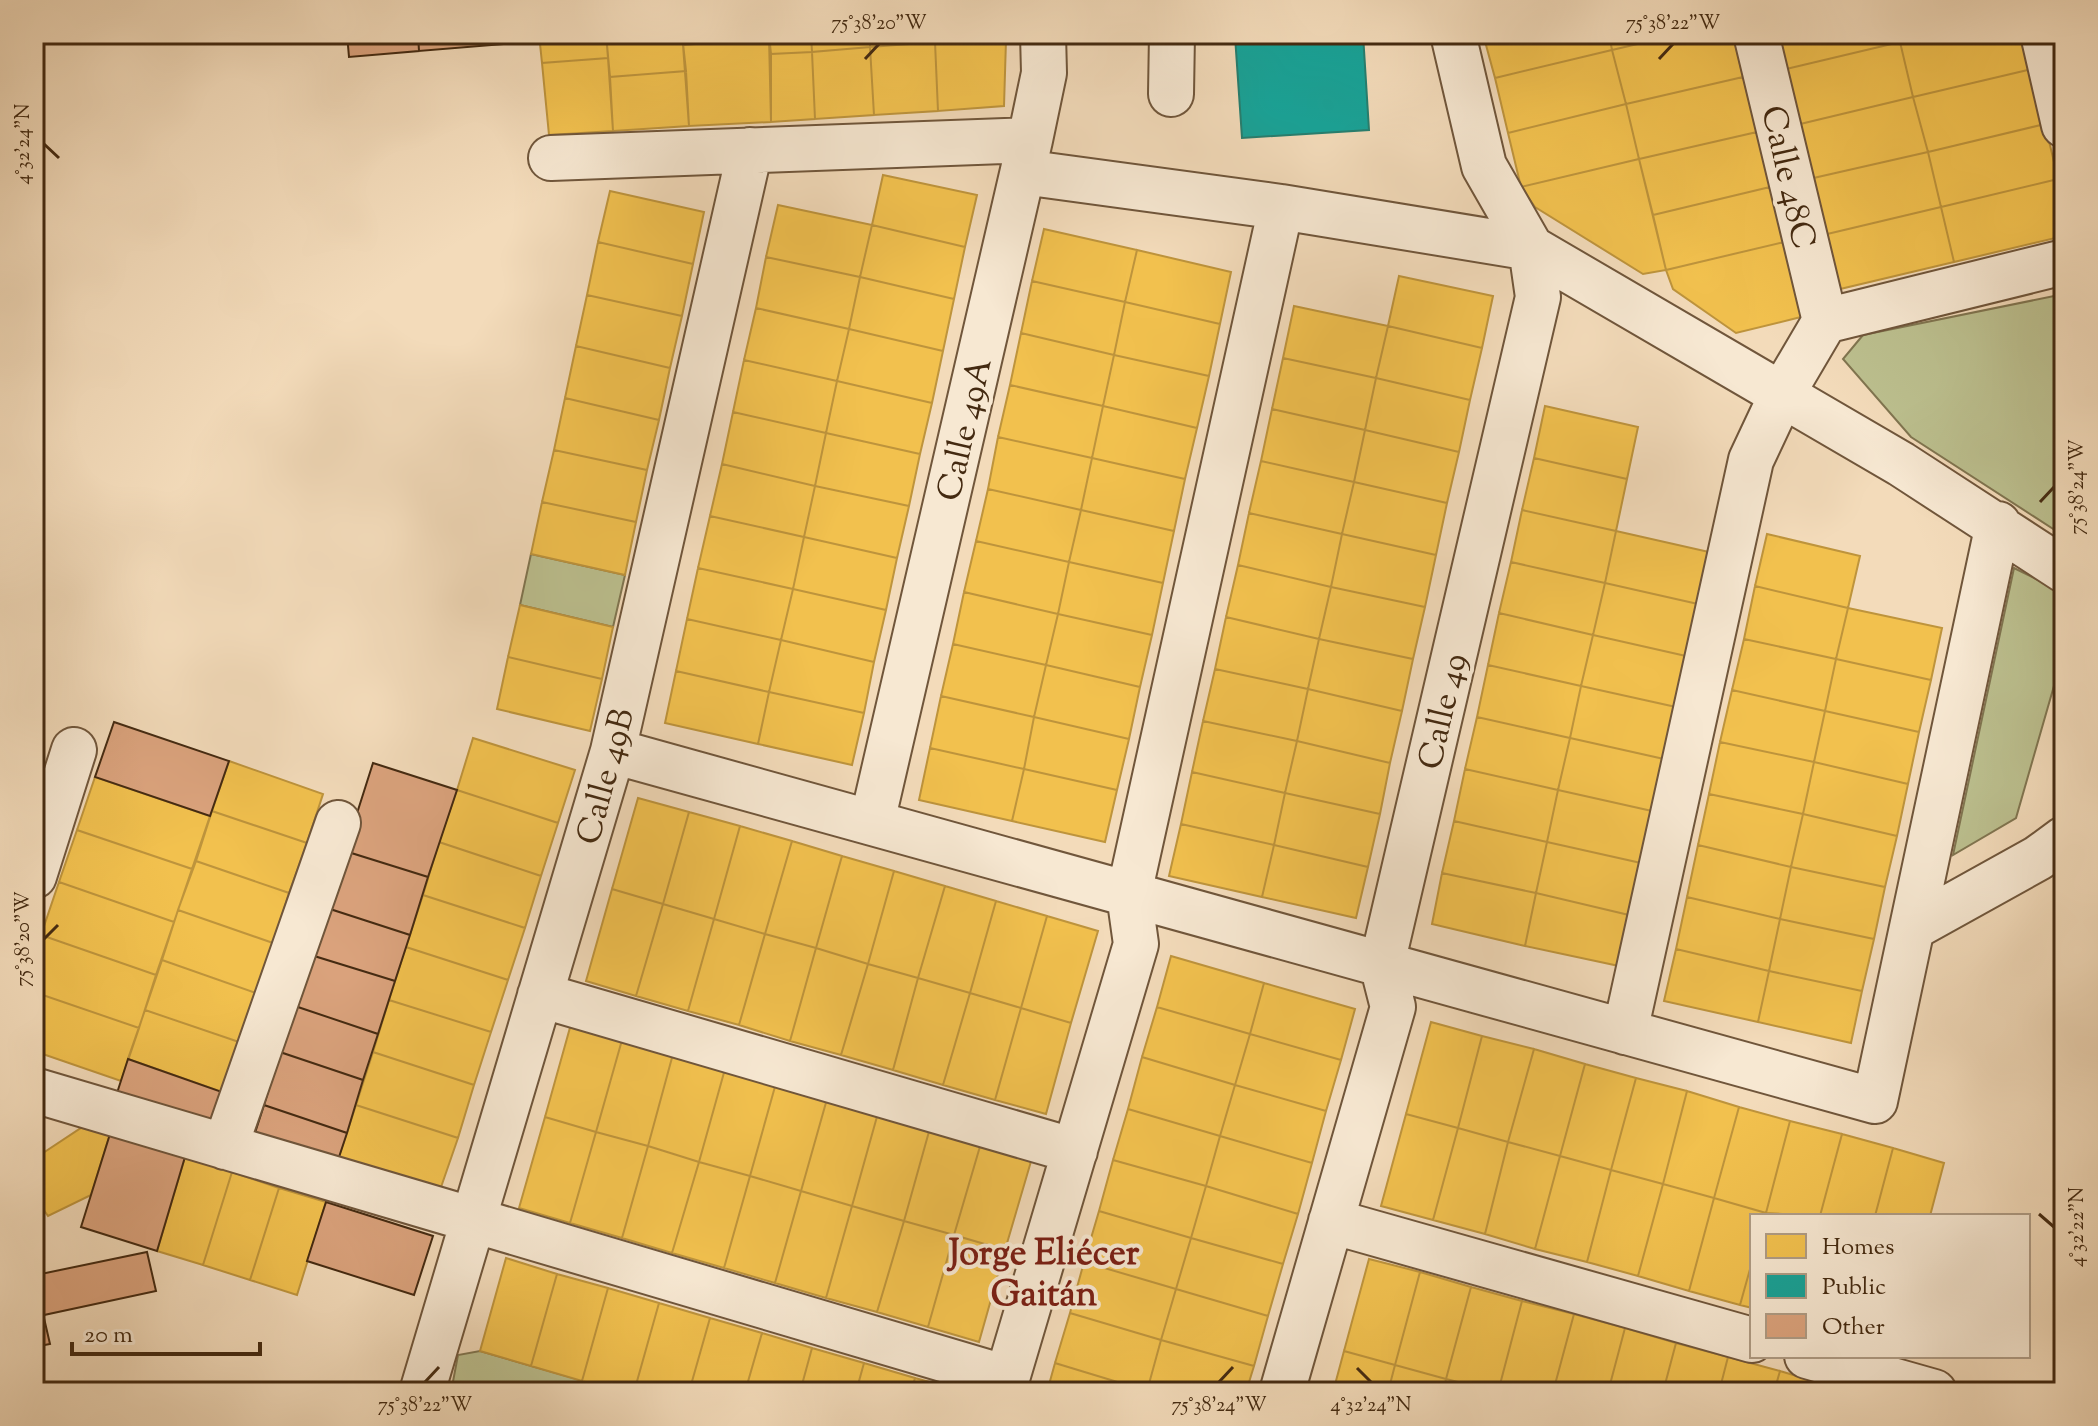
<svg xmlns="http://www.w3.org/2000/svg" width="2098" height="1426" viewBox="0 0 2098 1426" font-family="'Sorts Mill Goudy',serif">
  <rect width="100%" height="100%" fill="#f3dbba"/>
  <filter id="stains"><feTurbulence type="fractalNoise" baseFrequency=".0025" numOctaves="4"/><feColorMatrix values="0 0 0 0 .2 0 0 0 0 .09 0 0 0 0 .02 0 0 0 .5 -.17"/></filter>
  <radialGradient id="worn" r=".72"><stop offset=".6" stop-color="#630" stop-opacity="0"/><stop offset="1" stop-color="#630" stop-opacity=".3"/></radialGradient>
  <path fill="#bcc08f" stroke="#807550" stroke-width="2" d="M2064,294V536L1911,437L1843,359L1863,335Z
    M531,554L625,575L613,627L520,605Z
    M2014,568L2064,593V651L2016,818L1953,855Z
    M480,1351L622,1392H451L458,1355Z"/>
  <path fill="#f2c14e" stroke="#be943c" stroke-width="2" d="M539,34H606L608,58L542,63Z
    M606,34H682L686,71L610,77Z
    M682,34H769V38L683,45Z
    M769,34H811L812,52L771,54Z
    M811,34H870V47L812,52Z
    M870,34H934L935,42L870,47Z
    M934,34H1006V40L935,42Z
    M1483,34H1609L1612,50L1495,78Z
    M1609,34H1680L1612,50Z
    M1680,34H1733L1743,77L1626,104L1612,50Z
    M1774,34H1898L1900,42L1782,70Z
    M1898,34H1934L1900,42Z
    M1934,34H2023L2032,69L1913,97L1900,42Z
    M769,38L771,122L689,126L683,45Z
    M1006,40L1004,106L938,111L935,42Z
    M935,42L938,111L874,115L870,47Z
    M1900,42L1913,97L1796,125L1782,70Z
    M870,47L874,115L815,119L812,52Z
    M1612,50L1626,104L1508,133L1495,78Z
    M812,52L815,119L771,122V54Z
    M608,58L613,131L549,135L542,63Z
    M2032,69L2045,124L1928,152L1913,97Z
    M686,71L689,126L613,131L610,77Z
    M1743,77L1757,132L1639,159L1626,104Z
    M1913,97L1928,152L1809,179L1796,125Z
    M1626,104L1639,159L1521,187L1508,133Z
    M2045,124L2058,179L1941,207L1928,152Z
    M1757,132L1770,187L1653,215L1639,159Z
    M1928,152L1941,207L1823,235L1809,179Z
    M1639,159L1666,270L1643,274L1535,207L1521,187Z
    M883,175L977,195L965,247L872,225Z
    M2058,179L2064,205V236L1954,262L1941,207Z
    M1770,187L1784,242L1666,270L1653,215Z
    M610,191L704,212L693,264L598,242Z
    M778,205L872,225L860,277L766,257Z
    M1941,207L1954,262L1836,290L1823,235Z
    M872,225L965,247L954,299L860,277Z
    M1044,229L1137,250L1125,302L1032,281Z
    M598,242L693,264L682,316L587,295Z
    M1784,242L1801,317L1736,333L1673,289L1666,270Z
    M1137,250L1231,272L1220,324L1125,302Z
    M766,257L860,277L849,329L756,308Z
    M1399,276L1493,296L1482,348L1388,326Z
    M860,277L954,299L943,351L849,329Z
    M1032,281L1125,302L1114,355L1021,333Z
    M587,295L682,316L670,368L576,346Z
    M1125,302L1220,324L1209,376L1114,355Z
    M1294,306L1388,326L1376,378L1283,358Z
    M756,308L849,329L837,381L744,360Z
    M1388,326L1482,348L1470,400L1376,378Z
    M849,329L943,351L932,403L837,381Z
    M1021,333L1114,355L1103,406L1010,385Z
    M576,346L670,368L659,420L565,398Z
    M1114,355L1209,376L1197,428L1103,406Z
    M1283,358L1376,378L1365,430L1272,409Z
    M744,360L837,381L826,433L733,412Z
    M1376,378L1470,400L1459,452L1365,430Z
    M837,381L932,403L920,454L826,433Z
    M1010,385L1103,406L1092,458L998,437Z
    M565,398L659,420L647,470L554,450Z
    M1103,406L1197,428L1185,479L1092,458Z
    M1545,406L1638,427L1627,479L1534,458Z
    M1272,409L1365,430L1354,482L1261,461Z
    M733,412L826,433L815,486L722,464Z
    M1365,430L1459,452L1447,503L1354,482Z
    M826,433L920,454L909,506L815,486Z
    M998,437L1092,458L1081,510L988,489Z
    M554,450L647,470L636,522L542,502Z
    M1092,458L1185,479L1174,531L1081,510Z
    M1534,458L1627,479L1616,531L1522,510Z
    M1261,461L1354,482L1342,534L1249,513Z
    M722,464L815,486L804,537L710,516Z
    M1354,482L1447,503L1436,555L1342,534Z
    M815,486L909,506L897,558L804,537Z
    M988,489L1081,510L1069,562L976,541Z
    M542,502L636,522L625,575L531,554Z
    M1081,510L1174,531L1163,583L1069,562Z
    M1522,510L1616,531L1605,583L1511,562Z
    M1249,513L1342,534L1331,587L1238,565Z
    M710,516L804,537L793,589L698,568Z
    M1616,531L1709,552L1698,604L1605,583Z
    M1342,534L1436,555L1425,607L1331,587Z
    M1767,534L1860,556L1848,608L1755,586Z
    M804,537L897,558L886,610L793,589Z
    M976,541L1069,562L1058,614L964,592Z
    M1069,562L1163,583L1152,635L1058,614Z
    M1511,562L1605,583L1593,635L1499,613Z
    M1238,565L1331,587L1319,639L1226,617Z
    M698,568L793,589L781,640L687,619Z
    M1605,583L1698,604L1686,656L1593,635Z
    M1755,586L1848,608L1836,659L1744,639Z
    M1331,587L1425,607L1413,659L1319,639Z
    M793,589L886,610L874,662L781,640Z
    M964,592L1058,614L1046,665L953,644Z
    M520,605L613,627L602,679L508,657Z
    M1848,608L1942,628L1931,680L1836,659Z
    M1499,613L1593,635L1581,686L1488,665Z
    M1058,614L1152,635L1140,687L1046,665Z
    M1226,617L1319,639L1308,689L1215,669Z
    M687,619L781,640L769,692L676,671Z
    M1593,635L1686,656L1676,707L1581,686Z
    M1319,639L1413,659L1402,711L1308,689Z
    M1744,639L1836,659L1825,711L1732,690Z
    M781,640L874,662L864,713L769,692Z
    M953,644L1046,665L1034,717L941,696Z
    M508,657L602,679L590,731L497,709Z
    M1836,659L1931,680L1919,732L1825,711Z
    M1046,665L1140,687L1129,739L1034,717Z
    M1488,665L1581,686L1570,738L1477,717Z
    M1215,669L1308,689L1297,741L1203,721Z
    M676,671L769,692L758,744L665,723Z
    M1581,686L1676,707L1664,759L1570,738Z
    M1308,689L1402,711L1390,763L1297,741Z
    M1732,690L1825,711L1814,762L1720,742Z
    M769,692L864,713L852,765L758,744Z
    M941,696L1034,717L1024,769L930,748Z
    M1825,711L1919,732L1908,784L1814,762Z
    M1034,717L1129,739L1117,790L1024,769Z
    M1477,717L1570,738L1558,790L1465,769Z
    M1203,721L1297,741L1285,793L1192,772Z
    M473,738L575,770L558,823L457,790Z
    M1570,738L1664,759L1652,811L1558,790Z
    M1297,741L1390,763L1380,814L1285,793Z
    M1720,742L1814,762L1803,814L1709,794Z
    M930,748L1024,769L1012,821L919,800Z
    M229,761L323,794L307,843L212,811Z
    M1814,762L1908,784L1897,836L1803,814Z
    M1024,769L1117,790L1105,842L1012,821Z
    M1465,769L1558,790L1547,842L1454,821Z
    M1192,772L1285,793L1274,845L1181,824Z
    M95,777L210,816L192,869L77,830Z
    M457,790L558,823L541,876L439,842Z
    M1558,790L1652,811L1641,863L1547,842Z
    M1285,793L1380,814L1368,867L1274,845Z
    M1709,794L1803,814L1791,867L1698,845Z
    M638,798L689,812L663,904L612,889Z
    M212,811L307,843L289,893L196,861Z
    M689,812L740,826L714,919L663,904Z
    M1803,814L1897,836L1885,887L1791,867Z
    M1454,821L1547,842L1536,893L1442,873Z
    M1181,824L1274,845L1262,897L1169,876Z
    M740,826L792,841L765,934L714,919Z
    M77,830L192,869L174,922L59,882Z
    M792,841L842,856L816,948L765,934Z
    M439,842L541,876L525,928L423,895Z
    M1547,842L1641,863L1629,915L1536,893Z
    M1274,845L1368,867L1356,918L1262,897Z
    M1698,845L1791,867L1780,919L1687,897Z
    M842,856L894,871L868,964L816,948Z
    M196,861L289,893L273,943L178,910Z
    M1791,867L1885,887L1874,939L1780,919Z
    M894,871L945,886L918,978L868,964Z
    M1442,873L1536,893L1525,946L1432,924Z
    M59,882L174,922L156,975L41,935Z
    M945,886L996,901L970,993L918,978Z
    M612,889L663,904L636,996L586,981Z
    M1536,893L1629,915L1619,966L1525,946Z
    M423,895L525,928L508,980L406,947Z
    M1687,897L1780,919L1769,971L1676,949Z
    M996,901L1047,916L1021,1008L970,993Z
    M663,904L714,919L688,1011L636,996Z
    M178,910L273,943L256,993L162,960Z
    M1047,916L1098,931L1071,1023L1021,1008Z
    M714,919L765,934L739,1025L688,1011Z
    M1780,919L1874,939L1862,991L1769,971Z
    M765,934L816,948L790,1041L739,1025Z
    M41,935L156,975L139,1028L34,992V956Z
    M406,947L508,980L491,1032L389,1000Z
    M816,948L868,964L841,1055L790,1041Z
    M1676,949L1769,971L1758,1022L1664,1001Z
    M1171,956L1264,983L1250,1034L1157,1007Z
    M162,960L256,993L239,1042L145,1010Z
    M868,964L918,978L893,1070L841,1055Z
    M1769,971L1862,991L1851,1043L1758,1022Z
    M918,978L970,993L943,1085L893,1070Z
    M1264,983L1355,1009L1341,1060L1250,1034Z
    M34,992L139,1028L121,1081L34,1051Z
    M970,993L1021,1008L995,1100L943,1085Z
    M389,1000L491,1032L474,1085L373,1052Z
    M1157,1007L1250,1034L1235,1085L1142,1057Z
    M1021,1008L1071,1023L1046,1114L995,1100Z
    M145,1010L239,1042L222,1092L128,1059Z
    M1431,1022L1482,1036L1458,1128L1406,1114Z
    M571,1024L622,1040L596,1132L545,1117Z
    M1250,1034L1341,1060L1326,1111L1235,1085Z
    M1482,1036L1534,1049L1508,1142L1458,1128Z
    M622,1040L673,1054L648,1146L596,1132Z
    M1534,1049L1585,1064L1560,1156L1508,1142Z
    M373,1052L474,1085L458,1138L356,1105Z
    M673,1054L725,1069L699,1162L648,1146Z
    M1142,1057L1235,1085L1220,1136L1128,1109Z
    M1585,1064L1636,1078L1611,1170L1560,1156Z
    M725,1069L776,1083L750,1176L699,1162Z
    M1636,1078L1687,1091L1663,1184L1611,1170Z
    M776,1083L827,1099L801,1191L750,1176Z
    M1235,1085L1326,1111L1312,1163L1220,1136Z
    M1687,1091L1739,1107L1714,1198L1663,1184Z
    M827,1099L878,1113L852,1206L801,1191Z
    M356,1105L458,1138L440,1190L339,1157Z
    M1739,1107L1790,1121L1766,1213L1714,1198Z
    M1128,1109L1220,1136L1206,1186L1113,1160Z
    M878,1113L930,1128L904,1221L852,1206Z
    M1406,1114L1458,1128L1433,1220L1381,1206Z
    M545,1117L596,1132L570,1223L519,1208Z
    M1790,1121L1842,1134L1820,1216L1766,1213Z
    M87,1124L110,1134L91,1195L48,1216L34,1196V1159Z
    M930,1128L981,1143L954,1235L904,1221Z
    M1458,1128L1508,1142L1485,1234L1433,1220Z
    M596,1132L648,1146L622,1238L570,1223Z
    M1842,1134L1893,1148L1875,1216H1820Z
    M1220,1136L1312,1163L1298,1214L1206,1186Z
    M1508,1142L1560,1156L1535,1249L1485,1234Z
    M981,1143L1032,1158L1005,1250L954,1235Z
    M648,1146L699,1162L672,1253L622,1238Z
    M1893,1148L1944,1163L1930,1216H1875Z
    M1560,1156L1611,1170L1587,1262L1535,1249Z
    M185,1157L232,1172L203,1265L157,1251Z
    M1113,1160L1206,1186L1191,1238L1099,1211Z
    M699,1162L750,1176L724,1268L672,1253Z
    M1611,1170L1663,1184L1638,1276L1587,1262Z
    M232,1172L279,1188L250,1280L203,1265Z
    M750,1176L801,1191L775,1283L724,1268Z
    M1663,1184L1714,1198L1689,1291L1638,1276Z
    M1206,1186L1298,1214L1283,1264L1191,1238Z
    M279,1188L326,1202L297,1295L250,1280Z
    M801,1191L852,1206L826,1298L775,1283Z
    M1714,1198L1766,1213L1765,1216H1752V1262L1740,1305L1689,1291Z
    M852,1206L904,1221L877,1312L826,1298Z
    M1099,1211L1191,1238L1176,1289L1084,1262Z
    M904,1221L954,1235L928,1327L877,1312Z
    M954,1235L1005,1250L979,1342L928,1327Z
    M1191,1238L1283,1264L1268,1316L1176,1289Z
    M506,1258L557,1274L531,1366L480,1351Z
    M1369,1259L1420,1272L1395,1365L1344,1351Z
    M1084,1262L1176,1289L1161,1340L1070,1313Z
    M1752,1262V1308L1740,1305Z
    M1420,1272L1471,1287L1446,1379L1395,1365Z
    M557,1274L608,1288L582,1381L531,1366Z
    M1471,1287L1522,1301L1498,1392L1446,1379Z
    M608,1288L659,1303L634,1392H620L582,1381Z
    M1176,1289L1268,1316L1254,1366L1161,1340Z
    M1522,1301L1574,1314L1553,1392H1498Z
    M659,1303L710,1318L689,1392H634Z
    M1070,1313L1161,1340L1147,1391L1055,1363Z
    M1574,1314L1625,1328L1608,1392H1553Z
    M710,1318L762,1333L745,1392H689Z
    M1625,1328L1676,1343L1663,1392H1608Z
    M762,1333L812,1348L800,1392H745Z
    M1161,1340L1254,1366L1246,1392L1147,1391Z
    M1676,1343L1728,1357L1719,1392H1663Z
    M812,1348L864,1363L856,1392H800Z
    M1344,1351L1395,1365L1388,1392H1333Z
    M1728,1357L1780,1371L1774,1392H1719Z
    M864,1363L915,1378L911,1392H856Z
    M1055,1363L1147,1391V1392H1047Z
    M1395,1365L1446,1379L1443,1392H1388Z
    M1780,1371L1830,1386L1829,1392H1774Z
    M915,1378L966,1392H911Z
    M1446,1379L1494,1392H1443Z
    M1830,1386L1854,1392H1829Z"/>
  <path fill="#17a398" stroke="#247f70" stroke-width="2" d="M1268,34H1363L1369,130L1242,138L1235,36Z"/>
  <path fill="#dba37d" stroke="#442a11" stroke-width="2" d="M347,34H418L419,51L349,57Z
    M418,34H539V41L419,51Z
    M114,722L229,761L210,816L95,777Z
    M373,763L457,790L428,877L345,851Z
    M345,851L428,877L410,935L327,908Z
    M327,908L410,935L395,981L311,955Z
    M311,955L395,981L378,1034L295,1006Z
    M295,1006L378,1034L363,1080L280,1052Z
    M280,1052L363,1080L347,1133L264,1105Z
    M128,1059L222,1092L211,1125L117,1093Z
    M264,1105L347,1133L336,1166L253,1139Z
    M110,1134L185,1157L157,1251L81,1227Z
    M326,1202L433,1236L414,1295L307,1261Z
    M147,1252L156,1291L44,1315L36,1275Z
    M34,1275L50,1344L34,1347Z"/>
  <g fill="none" stroke-linecap="round" stroke-linejoin="round">
    <g stroke="#70563b" stroke-width="48">
      <path id="minor" d="M1756,34L1825,321
        M2043,34L2064,125
        M1171,94L1172,34
        M551,158L1030,140
        M1023,172L1281,207L1531,248L1901,464L2064,570
        M613,751L1875,1101L1998,524
        M872,822L1030,140L1044,73L1043,34
        M34,876L74,750
        M1912,928L2038,858L2064,839
        M540,995L1075,1151
        M1625,1032L1751,460L1782,394L1825,321L2064,262
        M34,1090L1007,1378
        M225,1147L338,823
        M1331,1221L1752,1340
        M1807,1356L1934,1392
        M422,1392L613,751L750,150
        M1003,1392L1136,944L1129,894L1281,207
        M1282,1392L1393,1007L1382,964L1538,297L1531,248L1484,166L1453,34"/>
    </g>
    <use href="#minor" stroke="#f7e8d2" stroke-width="44"/>
  </g>
  <path fill="none" stroke="#442a11" stroke-width="3" d="M865,59L879,44M1659,59L1673,44M44,144L59,158M2040,502L2054,487M44,939L58,925M2039,1214L2054,1227M1357,1368L1371,1382M425,1382L439,1367M1219,1382L1233,1367"/>
  <g text-anchor="middle" stroke-width="8" stroke-linejoin="round" paint-order="stroke">
    <g font-size="34" fill="#442a11" stroke="#f7e8d2">
      <text transform="translate(1790 177) rotate(77)" y="12">Calle 48C</text>
      <text transform="translate(963 429) rotate(-77)" y="12">Calle 49A</text>
      <text transform="translate(1441 711) rotate(-77)" y="12">Calle 49</text>
      <text transform="translate(604 776) rotate(-75)" y="12">Calle 49B</text>
    </g>
    <g font-size="36" font-weight="bold" fill="#7a1f14" stroke="#f7e8d2">
      <text x="1044" y="1264">Jorge Eliécer<tspan x="1044" dy="41">Gaitán</tspan></text>
    </g>
  </g>
  <rect width="2098" height="1426" fill="none" stroke="#f3dbba" stroke-width="88"/>
  <rect x="1750" y="1214" width="280" height="144" fill="#f7e8d2" stroke="#af9c85" stroke-width="2"/>
  <rect x="1766" y="1234" width="40" height="24" fill="#f2c14e" stroke="#af9c85" stroke-width="2"/>
  <text x="1822" y="1254" font-size="24" fill="#442a11">Homes</text>
  <rect x="1766" y="1274" width="40" height="24" fill="#17a398" stroke="#af9c85" stroke-width="2"/>
  <text x="1822" y="1294" font-size="24" fill="#442a11">Public</text>
  <rect x="1766" y="1314" width="40" height="24" fill="#dba37d" stroke="#af9c85" stroke-width="2"/>
  <text x="1822" y="1334" font-size="24" fill="#442a11">Other</text>
  <path d="M72 1342v12h188v-12" fill="none" stroke="#442a11" stroke-width="4"/>
  <text x="84" y="1342" font-size="24" fill="#442a11" stroke="#f7e8d2" stroke-width="6" paint-order="stroke">20 m</text>
  <rect x="44" y="44" width="2010" height="1338" fill="none" stroke="#442a11" stroke-width="3"/>
  <g font-size="20" text-anchor="middle" fill="#442a11">
    <text x="879" y="29">75°38'20"W</text>
    <text x="1673" y="29">75°38'22"W</text>
    <text transform="translate(22 144) rotate(-90)" y="7">4°32'24"N</text>
    <text transform="translate(2076 487) rotate(-90)" y="7">75°38'24"W</text>
    <text transform="translate(22 939) rotate(-90)" y="7">75°38'20"W</text>
    <text transform="translate(2076 1227) rotate(-90)" y="7">4°32'22"N</text>
    <text x="425" y="1411">75°38'22"W</text>
    <text x="1219" y="1411">75°38'24"W</text>
    <text x="1371" y="1411">4°32'24"N</text>
  </g>
  <rect width="100%" height="100%" filter="url(#stains)"/>
  <rect width="100%" height="100%" fill="url(#worn)"/>
</svg>
